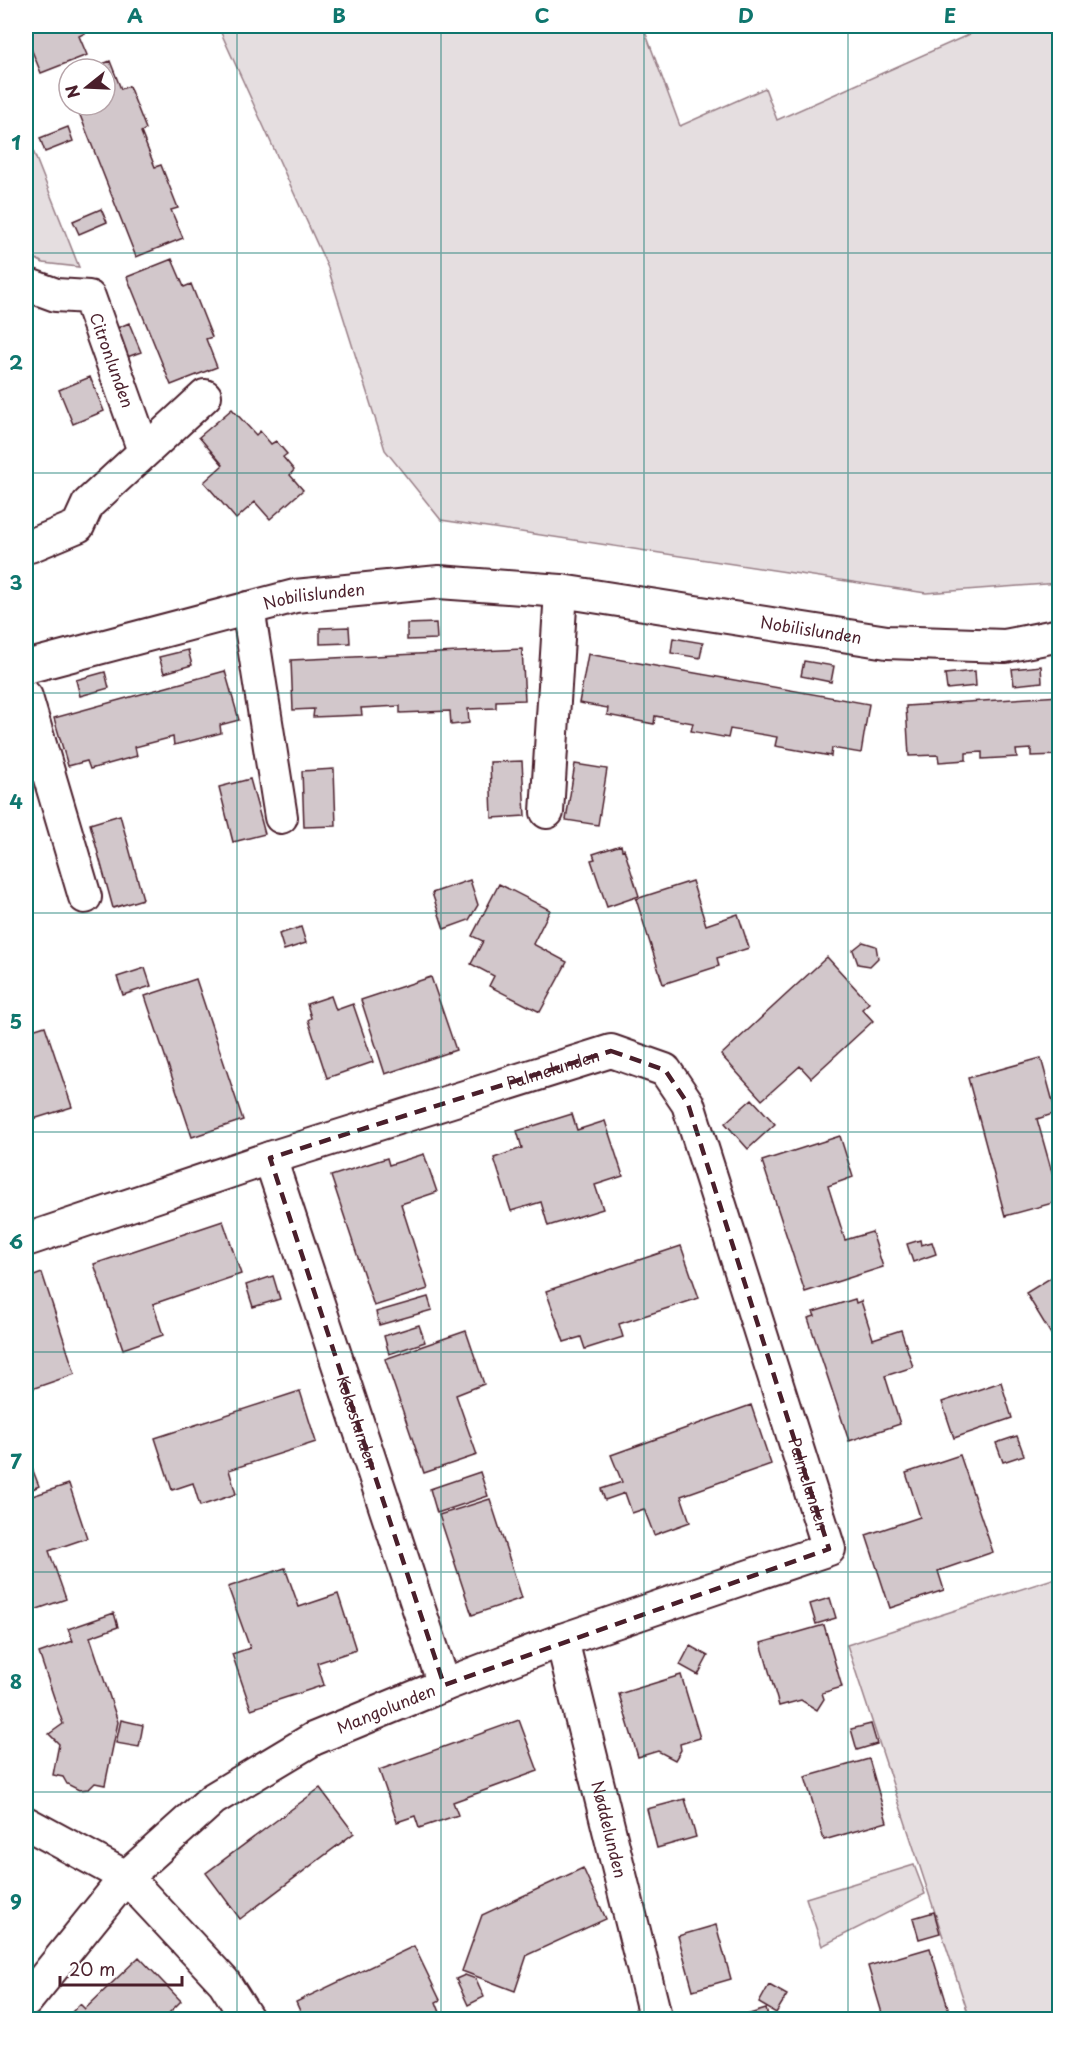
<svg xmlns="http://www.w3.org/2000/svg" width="1085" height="2045" viewBox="0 0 1085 2045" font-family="'Playpen Sans',sans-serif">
  <rect width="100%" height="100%" fill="#fff"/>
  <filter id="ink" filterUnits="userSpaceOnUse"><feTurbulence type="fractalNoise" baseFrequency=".0167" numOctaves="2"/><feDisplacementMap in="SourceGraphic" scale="12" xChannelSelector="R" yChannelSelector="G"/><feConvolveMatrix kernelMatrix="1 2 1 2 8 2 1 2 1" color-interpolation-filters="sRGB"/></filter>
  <g filter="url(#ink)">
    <path fill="#e5dee0" stroke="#987e86" stroke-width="1.5" d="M218,26H643L680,126L765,88L777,120L988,26H1059V583L926,593L441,520L385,450L328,268Z
      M26,133L79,267L43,263L26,253Z
      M1059,1577V2019H970L847,1645Z
      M914,1865L925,1894L822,1946L806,1898Z"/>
    <path fill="#d2c7cb" stroke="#4a1f2b" stroke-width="1.5" d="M26,26H85L87,32L79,36L87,55L41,73L26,36Z
      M110,61L121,89L129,86L146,129L141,132L155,167L161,165L178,208L171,210L183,238L136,257L76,105H105V69H90Z
      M68,127L73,141L45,152L40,138Z
      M101,209L107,222L79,234L73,221Z
      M172,259L184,287L191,284L212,337L206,339L217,367L171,385L127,277Z
      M129,323L141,352L127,357L115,329Z
      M90,377L104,411L73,424L59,390Z
      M232,409L256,435L260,431L271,444L276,441L287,454L283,457L294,470L290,475L303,490L270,519L255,502L236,519L204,482L223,465L199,437Z
      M436,623L437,639L407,640V624Z
      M349,627L350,643L320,644V628Z
      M673,638L703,643L700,658L671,653Z
      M522,649L525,700L496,701V708L468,709L469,723L451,725L450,711L400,713V706L361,708L362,715L313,717L314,709L293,710L291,660Z
      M188,650L192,665L164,673L159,657Z
      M588,654L869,704L861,753L832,748L831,756L775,746L777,737L730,729L728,738L691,731L693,723L655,716L654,724L607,715L608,708L579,703Z
      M804,661L834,666L831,682L801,676Z
      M1041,666L1042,682L1014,685L1012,669Z
      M225,671L239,720L220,725L221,733L174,745L173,737L135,747L137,756L90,769L87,761L68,766L54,718Z
      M975,671L976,686L947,689L945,674Z
      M105,672L109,688L80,696L76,680Z
      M1060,696V755L1031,756V749L1016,750L1017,757L982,759V752L966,753V760L939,762L938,755L909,756L906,706Z
      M522,761L525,816L492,818L490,762Z
      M575,764L607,769L598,825L566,820Z
      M334,769L336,826L304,827L302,771Z
      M250,779L265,834L233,842L219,787Z
      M120,815L143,899L113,908L90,824Z
      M621,845L622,850L624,849L639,896L607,907L591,860L595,859L593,854Z
      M470,880L478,905L469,920L444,929L432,893Z
      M692,881L706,925L738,914L749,948L717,958L719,966L663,984L636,899Z
      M499,884L550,910L533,944L567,962L540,1012L489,986L494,976L471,964L483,941L472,936Z
      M301,927L306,943L284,950L279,934Z
      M863,942L876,946L878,958L870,966L858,964L853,950Z
      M827,957L869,1003L862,1009L873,1021L811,1078L800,1066L762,1100L721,1055Z
      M145,968L151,986L123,995L117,977Z
      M431,977L456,1050L385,1074L361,1000Z
      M196,979L243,1120L192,1137L145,996Z
      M331,996L336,1010L353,1004L373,1062L327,1078L308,1020L311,1018L307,1004Z
      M45,1026L72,1107L27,1121L26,1115V1032Z
      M1041,1058L1056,1113L1037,1119L1060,1201L1005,1216L968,1078Z
      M752,1099L775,1124L748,1149L725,1123Z
      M572,1114L577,1130L605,1121L623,1176L595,1185L603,1209L548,1226L541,1202L511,1211L494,1158L522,1148L517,1131Z
      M840,1136L853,1177L828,1186L845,1240L872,1232L883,1267L805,1292L762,1161Z
      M424,1154L437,1192L401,1204L428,1289L374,1306L331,1176L387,1158L389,1165Z
      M223,1221L241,1274L153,1304L163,1335L123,1349L94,1264Z
      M920,1240L921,1245L932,1242L936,1254L913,1262L907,1244Z
      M681,1246L699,1298L619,1324L623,1337L585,1349L581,1337L564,1342L546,1291Z
      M1060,1272V1342L1057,1344L1026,1293Z
      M42,1273L75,1374L26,1391V1279Z
      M273,1276L280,1299L253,1307L246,1285Z
      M428,1297L432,1310L379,1325L376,1312Z
      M855,1299L856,1303L861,1301L873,1339L901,1330L913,1367L885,1376L900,1424L849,1441L808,1318L815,1316L813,1312Z
      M419,1325L425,1342L389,1354L384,1336Z
      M466,1331L484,1384L456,1395L477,1455L424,1473L385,1359Z
      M1001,1382L1012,1418L954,1438L942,1402Z
      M300,1391L316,1442L229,1470L236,1494L200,1506L193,1483L172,1490L155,1438Z
      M751,1405L771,1464L681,1496L690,1522L654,1535L644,1509L632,1513L625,1493L605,1500L601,1489L622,1482L611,1455Z
      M1060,1407V1426L1052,1422Z
      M1017,1436L1024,1455L1003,1462L996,1443Z
      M960,1455L993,1552L938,1571L944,1590L890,1608L866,1535L920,1517L906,1473Z
      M30,1463L39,1486L26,1492V1465Z
      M480,1472L488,1496L437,1513L430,1489Z
      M69,1484L87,1538L49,1551L66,1599L26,1613V1498Z
      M490,1499L522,1598L472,1615L439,1515Z
      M285,1568L299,1607L338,1594L356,1650L317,1663L324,1685L251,1709L232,1654L250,1648L228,1587Z
      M830,1598L836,1618L816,1624L810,1604Z
      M114,1613L118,1627L90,1637L118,1722L105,1785L95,1783L89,1789L79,1790L67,1784L63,1777L53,1775L59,1744L49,1734L63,1724L39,1653L73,1641L68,1629Z
      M824,1625L842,1687L822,1693L824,1699L817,1710L801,1700L779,1706L761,1643Z
      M690,1646L708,1656L698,1675L680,1665Z
      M681,1675L700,1738L680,1744L681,1750L675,1760L658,1751L638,1757L619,1694Z
      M121,1720L143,1725L139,1747L116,1743Z
      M519,1720L538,1771L453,1802L458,1815L419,1828L415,1816L397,1822L379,1770Z
      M871,1724L877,1744L857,1750L851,1729Z
      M869,1759L887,1822L824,1840L805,1777Z
      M320,1788L354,1833L240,1919L206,1873Z
      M685,1799L696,1837L657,1848L647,1809Z
      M583,1868L606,1919L527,1955L515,1991L462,1971L482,1915Z
      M934,1912L940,1933L919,1939L913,1918Z
      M716,1925L731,1979L693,1990L678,1936Z
      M414,1946L440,2000L436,2002L443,2020H304L296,2002Z
      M930,1948L949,2011L920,2020H884L868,1966Z
      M139,1957L181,2001L162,2020H64L80,2004L85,2009Z
      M465,1975L476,1979L484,1997L468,2005L456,1979Z
      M769,1985L787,1995L776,2013L759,2003Z
      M766,2009L769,2020H730Z"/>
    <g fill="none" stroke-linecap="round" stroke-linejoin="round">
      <g stroke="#4a1f2b" stroke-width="36">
        <g id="street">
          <path id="s1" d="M26,284L56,295L89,297L144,451"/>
          <path d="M30,546L78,526L88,504L205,396"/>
          <path d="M248,608L281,817"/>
          <path id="s2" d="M26,667L295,596L439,582L561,591L887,642L1005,646L1060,635"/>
          <path d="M26,697L85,897"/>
          <path d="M547,812L561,591"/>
          <path id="s3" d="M270,1158L444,1685"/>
          <path id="s4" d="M26,1240L270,1158L611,1051L665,1070L688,1104L829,1549L562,1640L444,1685L313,1739L213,1799L126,1877L26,2001"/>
          <path id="s5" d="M562,1640L656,2020"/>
          <path d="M26,1823L126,1877L224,1982L248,2020"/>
        </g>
      </g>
      <use href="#street" stroke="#fff" stroke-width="32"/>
    </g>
  </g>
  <path fill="none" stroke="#4a1f2b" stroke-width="4.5" stroke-dasharray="12 8" stroke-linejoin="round" d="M611,1051L665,1070L688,1104L829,1549L444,1685L270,1158Z"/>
  <path fill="none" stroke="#0f766e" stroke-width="1.5" stroke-opacity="0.55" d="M237,26V2020M441,26V2020M644,26V2020M848,26V2020M26,253H1060M26,473H1060M26,693H1060M26,913H1060M26,1132H1060M26,1352H1060M26,1572H1060M26,1792H1060"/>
  <g text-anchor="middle" stroke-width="4.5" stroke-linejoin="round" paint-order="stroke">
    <g font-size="16" fill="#4a1f2b" stroke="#fff">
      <text dy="6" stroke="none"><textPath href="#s1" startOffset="132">Citronlunden</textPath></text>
      <text dy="6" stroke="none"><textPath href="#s2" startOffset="297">Nobilislunden</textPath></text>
      <text dy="6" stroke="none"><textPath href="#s2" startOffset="798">Nobilislunden</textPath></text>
      <text dy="6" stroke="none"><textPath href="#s4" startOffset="554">Palmelunden</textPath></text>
      <text dy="6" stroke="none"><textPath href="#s3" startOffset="278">Kokoslunden</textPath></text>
      <text dy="6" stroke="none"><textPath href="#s4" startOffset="1112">Palmelunden</textPath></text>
      <text transform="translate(386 1709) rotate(-22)" y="6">Mangolunden</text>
      <text dy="6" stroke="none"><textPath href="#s5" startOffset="195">Nøddelunden</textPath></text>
    </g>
  </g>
  <rect width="1085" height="2045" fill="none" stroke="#fff" stroke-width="66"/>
  <g transform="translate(87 87) rotate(252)"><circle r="28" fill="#ffffff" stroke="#b7a5aa" stroke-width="1.5"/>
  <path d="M0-4.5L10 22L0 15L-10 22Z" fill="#4a1f2b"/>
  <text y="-9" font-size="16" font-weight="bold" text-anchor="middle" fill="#4a1f2b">N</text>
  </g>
  <path d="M60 1976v9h122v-9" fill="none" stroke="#4a1f2b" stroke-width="3"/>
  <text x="69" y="1976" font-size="18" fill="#4a1f2b" stroke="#ffffff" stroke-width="4.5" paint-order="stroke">20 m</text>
  <rect x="33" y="33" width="1019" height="1979" fill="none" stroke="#0f766e" stroke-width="2"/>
  <g font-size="20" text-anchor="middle" font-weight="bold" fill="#0f766e">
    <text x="135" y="23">A</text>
    <text x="339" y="23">B</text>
    <text x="542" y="23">C</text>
    <text x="746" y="23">D</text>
    <text x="950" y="23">E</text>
    <text x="16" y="150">1</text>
    <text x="16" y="370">2</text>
    <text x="16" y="590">3</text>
    <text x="16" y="809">4</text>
    <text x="16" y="1029">5</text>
    <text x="16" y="1249">6</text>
    <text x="16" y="1469">7</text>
    <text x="16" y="1689">8</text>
    <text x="16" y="1909">9</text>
  </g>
</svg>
